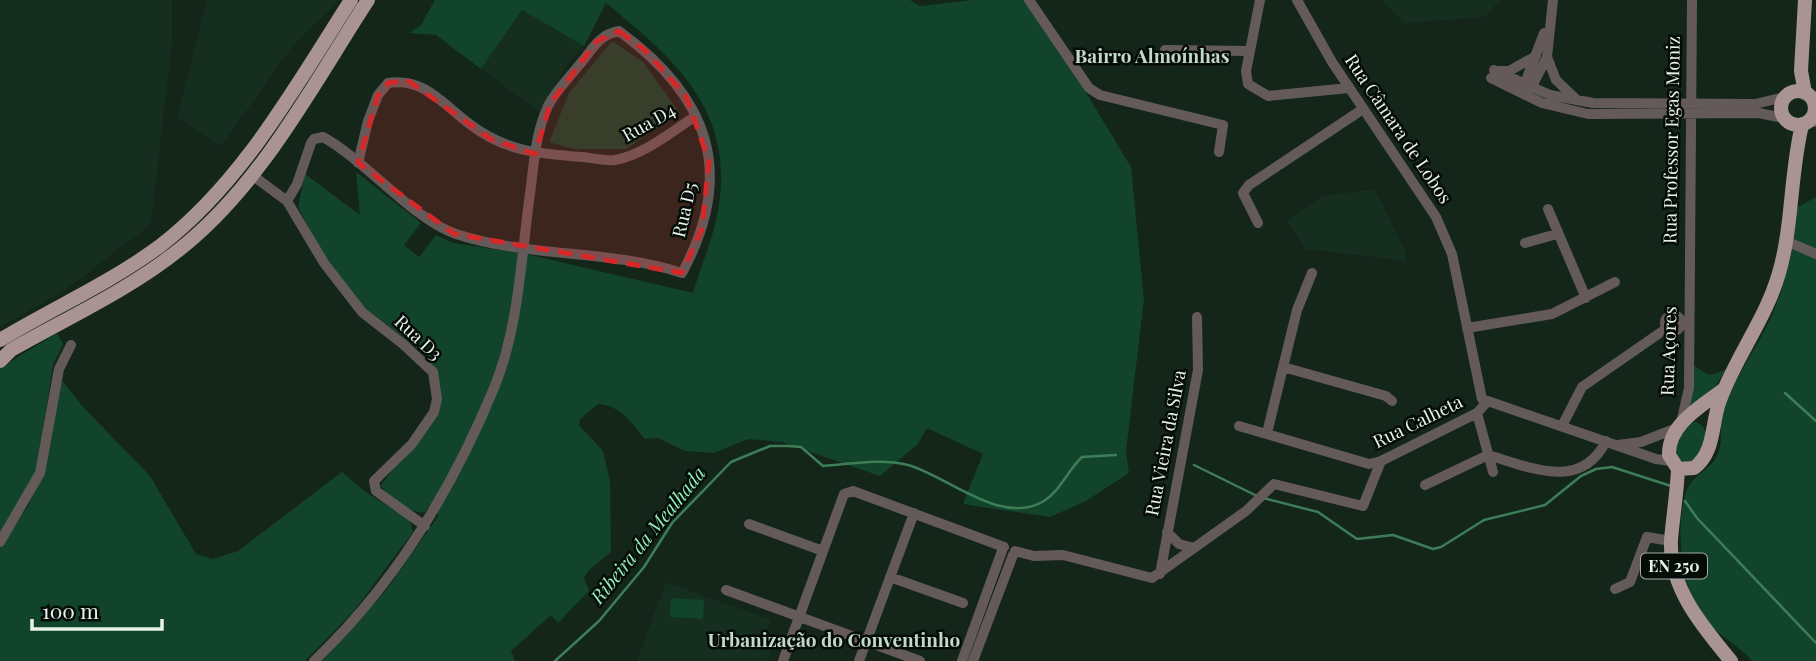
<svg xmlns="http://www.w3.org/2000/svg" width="1816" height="661" viewBox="0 0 1816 661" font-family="'Playfair Display',serif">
  <rect width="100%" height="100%" fill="#14251a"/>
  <path fill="#152e1f" d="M0,0H172V41L151,224L64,291L0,327Z
    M207,0H339L292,47L221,146L177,117Z
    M1381,0H1500L1485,17L1404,23Z
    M522,10L584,46L565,68L540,112L481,69Z
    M1375,189L1405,251L1407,261L1306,249L1287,221L1323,196Z
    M666,582L771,620L765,635L776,639L768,661H637Z"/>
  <path fill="#11442a" d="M435,0H910L920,6L973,0H1026L1050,33L1131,167L1144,299L1126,451L1129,473L1086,501L1050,517L963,504L983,454L927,428L918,444L880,476L782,442L748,439L714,453L685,451L658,438L645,439C633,424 620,405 598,404L580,419L579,425L603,451L610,481L611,552L588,571L584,578L589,591L558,623L551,615L511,651L515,661H322L387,589L439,515L429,507L425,512C413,516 385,496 381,485L431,422L435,369L427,356L362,305L321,251L298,207L305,174L360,215L356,172L421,223L404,245L419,257L436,235L453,243L526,254L693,293C700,269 710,245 716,221C739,116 681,64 606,3L584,46L522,10L481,69L436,35L409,33L421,25Z
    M612,41L643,62L679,112L626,149H573L549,142L569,93Z
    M1816,197V661H1752C1739,645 1717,635 1704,619C1681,590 1674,524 1687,490C1693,474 1711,470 1718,454C1724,439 1718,422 1724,407C1739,369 1766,336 1779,297C1790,268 1790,239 1796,208Z
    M57,333L63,344L53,365L37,470L0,535V368Z
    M1691,364L1709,375L1726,370L1711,393L1692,406L1688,404Z
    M61,379L83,407L150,476L196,554L213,559L238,551L342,472L364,491L409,519L413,532L354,611L305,661H0V548L28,506L45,469Z
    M1696,422L1703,426L1707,435L1696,460L1686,464L1679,461C1670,446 1677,424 1696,422Z
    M671,598L704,600L703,619L670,617Z"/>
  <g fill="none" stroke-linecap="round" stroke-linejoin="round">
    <path stroke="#3d7e59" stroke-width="2.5" d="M1785,393L1816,421
      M1194,465L1257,496
      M1263,498L1318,512L1357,539L1393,535L1433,549L1441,547L1484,520L1545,505L1581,476L1596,469L1612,467L1671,486
      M1685,501L1697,518L1816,643
      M555,661L599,621L644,567L672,523L731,462L770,446H788L801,447L823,466C852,464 879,458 908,465C948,476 1001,527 1044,501C1060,491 1068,470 1082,457L1116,455"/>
    <path stroke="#655a5a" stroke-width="10" d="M1029,0L1089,88L1100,95L1223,125L1219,152
      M1260,0L1246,71L1248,84L1268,96L1349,88
      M1297,0L1332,62L1436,217L1452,254L1482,399L1656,459L1671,461
      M1165,50L1249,51
      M1547,57L1556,80L1577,100
      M1494,70L1550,95L1593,103L1755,104L1785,97
      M1500,71H1509L1536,56
      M1491,78L1542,103L1588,114L1759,113L1783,118
      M1524,86L1544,33
      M1530,90L1547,57L1553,0
      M1814,104L1816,106
      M1809,121L1816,122
      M358,163L368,121L378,95L388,83C424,78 441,102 467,122C503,151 538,154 583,157C593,158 605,161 615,160C644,155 672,131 696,116
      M252,175L287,201L324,263L362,312L403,344L433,372L437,399L434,412L412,444L374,481L376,491L425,526
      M287,201L297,184L311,143L314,139L323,137C365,160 414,220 456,234C529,258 609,249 682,273C737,172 708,96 619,31C598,35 593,49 580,64C569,78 556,90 548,106C535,134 534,164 530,194C521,257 519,328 494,388C452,490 394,585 314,661
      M1548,209L1586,298
      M1258,223L1243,193L1249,185L1363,109
      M1786,241L1816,254
      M1525,243L1557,234
      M1665 323a8 8 0 1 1 16 0a8 8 0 1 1-16 0Z
      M1467,328L1552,314L1615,282
      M1283,367L1386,396L1392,401
      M1477,413L1493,472
      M1681,423L1689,388L1692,0
      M1239,426L1369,464L1381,461L1477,413L1487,402
      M1562,426L1582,387L1667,328
      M1267,433L1297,310L1312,273
      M1618,445L1641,442L1677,428
      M1425,485L1488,455C1530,467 1581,492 1606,441
      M749,524L823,551
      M1167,532L1179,544L1194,548
      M0,542L40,473L59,369L71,345
      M1015,551L1034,556L1063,555L1152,578L1246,511L1274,484L1363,506L1381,461
      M1160,574L1198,370L1197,317
      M890,577L963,603
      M1615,589L1630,582L1647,537L1671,541
      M726,590L920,661
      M783,661L844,494L853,491L1004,547
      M859,661L914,513
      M962,661L1002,551
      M973,661L1013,555"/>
    <path stroke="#a99393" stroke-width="14" d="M1781 108a17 17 0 1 1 34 0a17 17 0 1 1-34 0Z
      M1805,93L1801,71L1805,0
      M0,340C53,308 110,283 160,246C243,182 295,87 351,0
      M0,361L11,350C67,318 129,290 180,249C261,185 312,86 368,0
      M1724,389C1702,406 1668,424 1669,455L1678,469L1694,468C1716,451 1711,423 1720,400C1736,356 1766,319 1779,273C1793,225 1790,174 1802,125
      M1678,469C1677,493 1673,516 1671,540C1669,588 1703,627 1731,661"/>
  </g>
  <path fill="#d62828" fill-opacity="0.2" stroke="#d62828" stroke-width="5" stroke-dasharray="14 9" stroke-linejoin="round" d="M619,31L645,50L686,96L709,161L702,229L682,273L454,234L358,163L378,95L388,83L407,80L491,139L535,154L550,104L597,41Z"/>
  <g text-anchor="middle" stroke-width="5" stroke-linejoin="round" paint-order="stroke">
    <rect fill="#050c08" stroke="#a3ada6" stroke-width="2" x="1641" y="553.5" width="66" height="25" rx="5"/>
    <g font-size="16" font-weight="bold" fill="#e7f2ea">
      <text x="1674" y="572">EN 250</text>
    </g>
    <g font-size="18" fill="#e7f2ea" stroke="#050c08">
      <text transform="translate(649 123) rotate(-29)" y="6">Rua D4</text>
      <text transform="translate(1398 129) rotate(56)" y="6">Rua Câmara de Lobos</text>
      <text transform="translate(1672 140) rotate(-89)" y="6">Rua Professor Egas Moniz</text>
      <text transform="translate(685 210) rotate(-77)" y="6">Rua D5</text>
      <text transform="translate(418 338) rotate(43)" y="6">Rua D3</text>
      <text transform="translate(1669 351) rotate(-88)" y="6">Rua Açores</text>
      <text transform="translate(1418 422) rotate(-26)" y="6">Rua Calheta</text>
      <text transform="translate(1166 443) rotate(-79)" y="6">Rua Vieira da Silva</text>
    </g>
    <g font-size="19" font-weight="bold" fill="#c2d8c9" stroke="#050c08">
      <text x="1152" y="63">Bairro Almoínhas</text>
      <text x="834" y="647">Urbanização do Conventinho</text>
    </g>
    <g font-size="19" font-style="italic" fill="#94f1b9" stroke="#050c08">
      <text transform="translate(648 535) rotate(-51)" y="7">Ribeira da Mealhada</text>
    </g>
  </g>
  <path d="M32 619v10h130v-10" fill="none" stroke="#e7f2ea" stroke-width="3.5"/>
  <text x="42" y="619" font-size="21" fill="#e7f2ea" stroke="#050c08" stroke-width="5" paint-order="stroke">100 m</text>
</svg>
